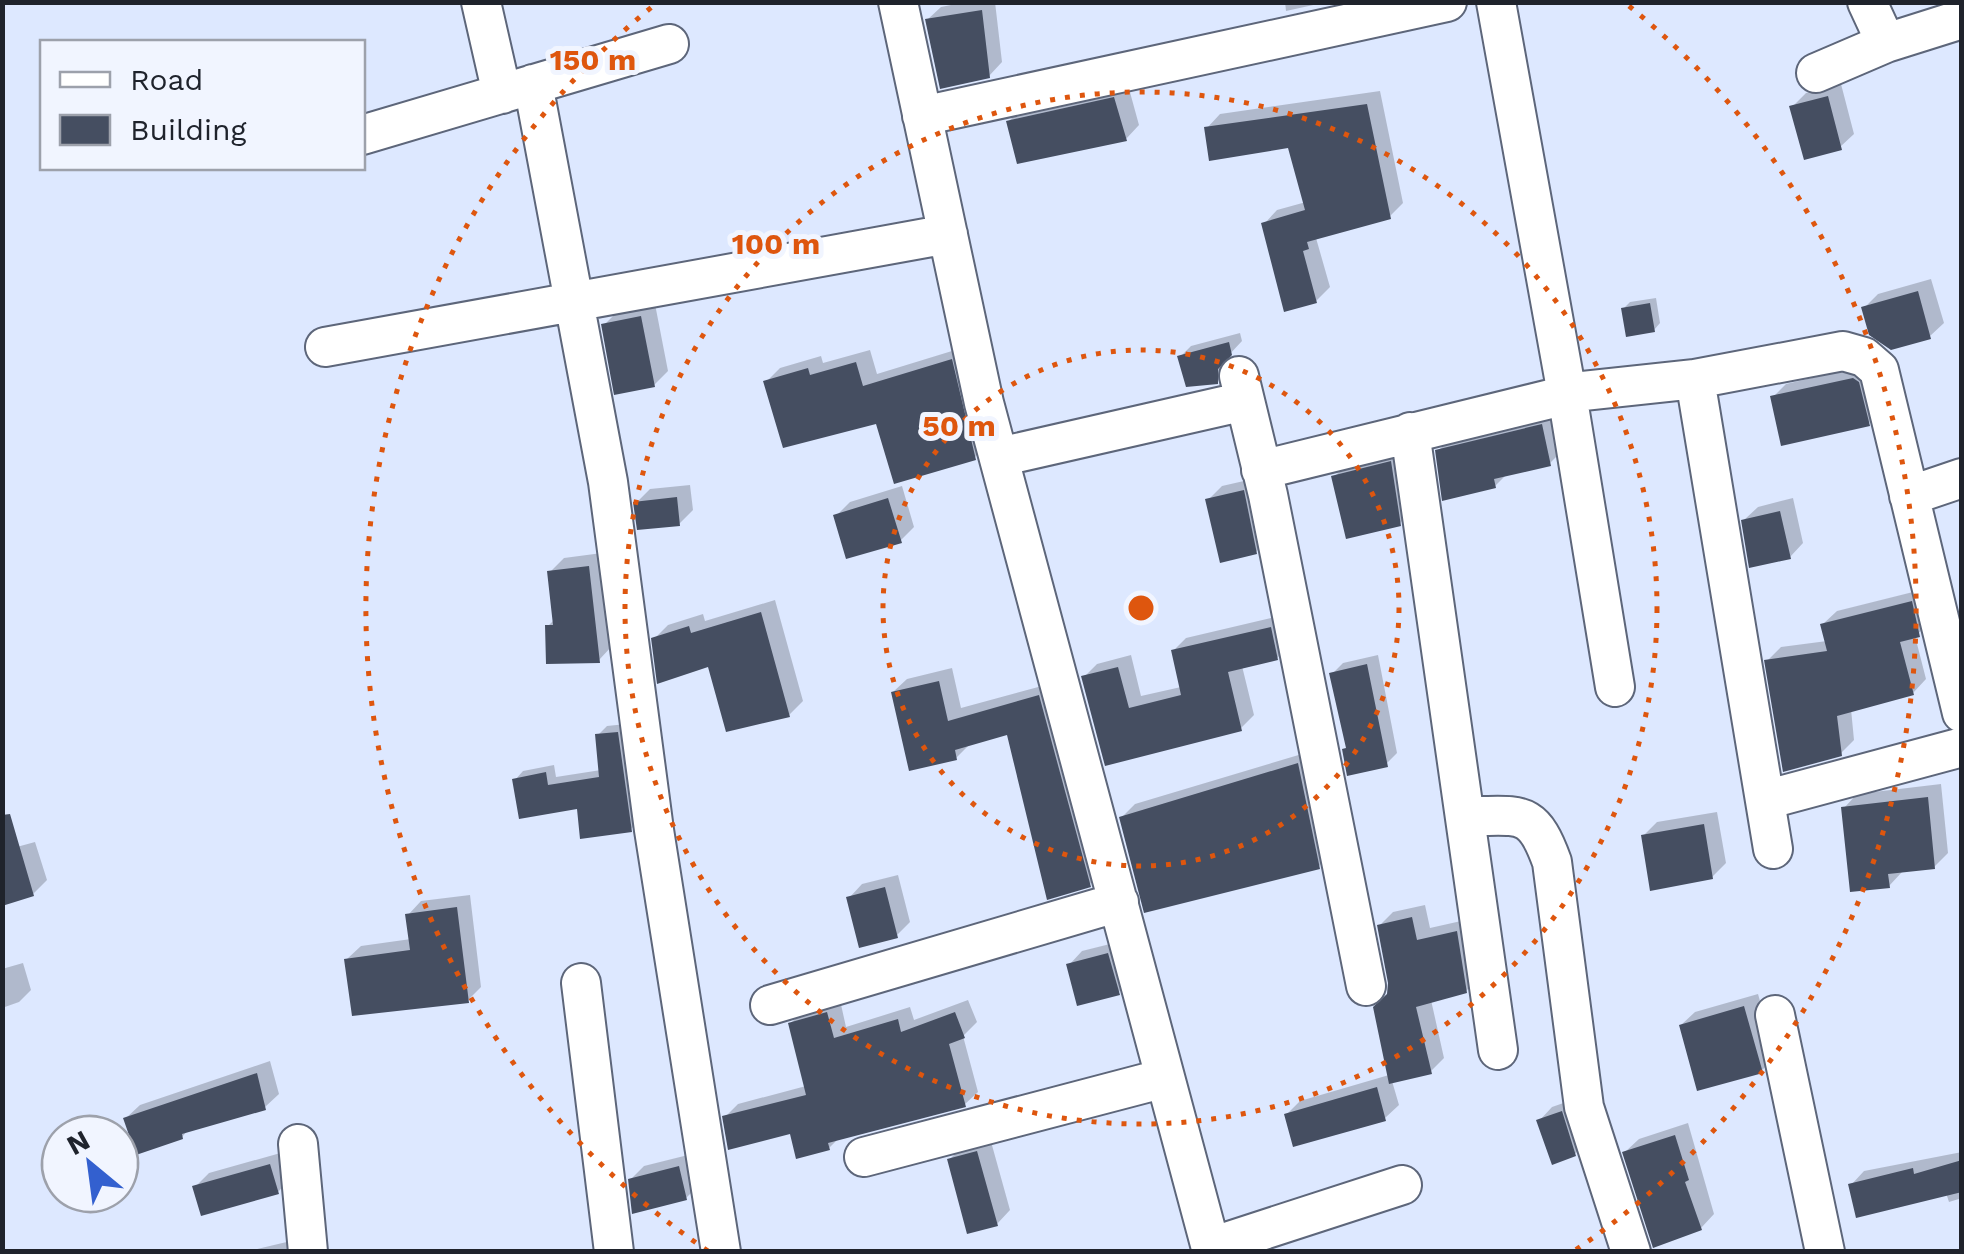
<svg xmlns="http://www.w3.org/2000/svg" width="1964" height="1254" viewBox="0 0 1964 1254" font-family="'Work Sans',sans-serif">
  <rect width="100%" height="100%" fill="#dde8ff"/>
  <path fill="#0003" d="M966,2H995L1002,62L989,76L927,20L941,7Z
    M1285,2H1327L1286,11Z
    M1841,84L1854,134L1840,147L1792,107L1806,93Z
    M1128,85L1139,125L1126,139L1008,122L1022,108Z
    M1380,91L1403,203L1389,217L1316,238L1330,287L1316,301L1264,224L1277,210L1306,202L1290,145L1207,128L1220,114Z
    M1931,279L1944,323L1930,336L1864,308L1878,294Z
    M1656,298L1660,323L1654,330L1624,308L1630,302Z
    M655,304L668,371L654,385L604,325L618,311Z
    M1240,333L1242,341L1228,356V370L1217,382L1180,357L1191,346Z
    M965,347L988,444L975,457L766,382L780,368L821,356L823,363L870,350L877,374Z
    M1868,365L1882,411L1868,424L1773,397L1786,384Z
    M1555,412L1563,450L1550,463L1508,473L1495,486L1438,451L1452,437Z
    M1405,449L1413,510L1399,524L1334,477L1348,463Z
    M1257,478L1269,538L1256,552L1208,500L1222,486Z
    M690,485L693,510L679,524L636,503L650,489Z
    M902,486L914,527L900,541L836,516L850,502Z
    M1793,498L1803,543L1790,557L1744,520L1758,507Z
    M602,553L612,646L599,660L548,626L555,619L550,572L564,558Z
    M1925,589L1933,621L1915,636L1926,679L1913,693L1851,709L1854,740L1840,754L1767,661L1781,647L1827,641L1823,624L1837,611Z
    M775,600L803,701L789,715L709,664L654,639L668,625L703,614L705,621Z
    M1284,615L1290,645L1277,658L1242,666L1254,715L1240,729L1107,763L1084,677L1097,664L1131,655L1141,696L1181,687L1173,651L1186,638Z
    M1378,655L1397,753L1386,764L1332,674L1343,663Z
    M952,668L961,708L1053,683L1103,871L1089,885L1009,732L971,743L956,758L893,692L907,679Z
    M626,724L639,821L630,830L515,780L523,771L554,765L556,777L601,770L598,735L607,726Z
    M1312,751L1332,853L1318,867L1121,818L1135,804Z
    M1941,784L1948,853L1934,867L1902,872L1889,886L1844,808L1857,794Z
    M1717,812L1726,863L1712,877L1643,836L1657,822Z
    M35,842L47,880L33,894L2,851Z
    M898,875L910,922L897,935L849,898L862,884Z
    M470,895L481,987L467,1001L347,959L361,946L411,939L408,915L421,901Z
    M1425,905L1430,928L1470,919L1480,977L1466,991L1431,1000L1444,1058L1431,1071L1392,1081L1399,1105L1385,1118L1286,1115L1300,1101L1389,1075L1391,982L1379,926L1393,912Z
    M1122,941L1132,979L1118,993L1069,965L1082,951Z
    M23,963L31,990L19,1002L2,1008V969Z
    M1758,994L1776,1057L1762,1070L1681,1025L1695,1012Z
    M840,1000L846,1027L910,1007L914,1020L968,1000L977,1022L963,1036L978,1092L964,1105L839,1138L829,1148L792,1131L725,1117L738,1104L806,1086L790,1024L803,1011Z
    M270,1061L279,1094L265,1107L189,1129L182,1137L126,1118L140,1105Z
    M1575,1099L1588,1140L1575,1154L1539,1121L1552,1107Z
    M1688,1123L1714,1214L1701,1228L1625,1152L1639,1139Z
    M990,1138L1010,1210L997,1224L950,1159L963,1146Z
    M284,1152L291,1178L278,1192L195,1187L209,1173Z
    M1962,1152V1198L1949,1202L1946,1193L1851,1185L1864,1171Z
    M692,1154L700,1184L686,1198L630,1180L644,1166Z
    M295,1240L298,1252H245Z"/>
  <path fill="#454e61" d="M982,10L990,78L940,89L925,19Z
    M1828,96L1842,150L1804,160L1789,106Z
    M1114,97L1127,141L1017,164L1006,121Z
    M1367,104L1391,219L1307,242L1309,249L1303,251L1317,303L1284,312L1261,223L1305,210L1288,148L1209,161L1204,127Z
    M1918,291L1931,339L1891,350L1869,335L1861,307Z
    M1650,303L1655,332L1626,337L1621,308Z
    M641,316L655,387L614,395L601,324Z
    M1229,342L1232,355L1218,369V384L1186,387L1177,356Z
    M952,359L976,460L894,484L876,424L783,448L763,381L808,368L810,375L856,362L863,386Z
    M1853,378L1859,382L1870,426L1781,446L1770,396Z
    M1542,424L1551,466L1494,479L1496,488L1442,501L1435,450Z
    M1391,461L1401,526L1346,539L1331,476Z
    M1244,490L1257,554L1220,563L1205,499Z
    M677,497L680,526L637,530L633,502Z
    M888,498L902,543L846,559L833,515Z
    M1780,511L1791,559L1749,568L1741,520Z
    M589,566L600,663L546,664L545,625H553L547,571Z
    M1912,601L1920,637L1900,642L1914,695L1837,716L1842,756L1783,772L1764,660L1827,651L1820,624Z
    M761,612L790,717L726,732L708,667L657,684L651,638L689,626L691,633Z
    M1271,627L1278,660L1228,672L1242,731L1105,766L1081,676L1118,667L1129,708L1181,695L1171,650Z
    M1367,664L1388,767L1347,776L1342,749L1346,748L1329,673Z
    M939,681L948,721L1039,695L1091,887L1047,900L1007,735L955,750L957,760L909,771L891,692Z
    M618,732L632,832L580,839L577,809L519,819L512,779L546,772L548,785L599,777L595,734Z
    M1298,763L1320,869L1144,913L1119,817Z
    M1928,797L1935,869L1888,874L1890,888L1850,892L1841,807Z
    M10,814L34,896L2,906V815Z
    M1704,824L1713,879L1650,891L1641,835Z
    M885,887L898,938L859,948L846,897Z
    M457,907L469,1003L352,1016L344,959L410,950L405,914Z
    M1412,917L1417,940L1457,931L1467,993L1416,1007L1432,1074L1389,1084L1373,1007L1387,994L1388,983L1377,925Z
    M1108,953L1120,995L1077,1006L1066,964Z
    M1744,1006L1763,1073L1697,1091L1679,1025Z
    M827,1012L834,1038L898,1019L901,1032L955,1012L965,1038L949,1044L966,1107L828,1143L830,1150L796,1159L790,1134L728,1150L722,1116L806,1095L788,1023Z
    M257,1073L266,1110L182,1134L183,1139L136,1155L123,1118Z
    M1377,1087L1386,1121L1293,1147L1284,1114Z
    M1562,1111L1576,1156L1552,1165L1536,1120Z
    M1675,1135L1689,1180L1685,1182L1702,1230L1653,1248L1622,1152Z
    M977,1151L998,1226L967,1234L947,1159Z
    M1962,1160V1192L1856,1218L1848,1184L1913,1168L1914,1174Z
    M270,1164L279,1194L201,1216L192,1186Z
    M679,1166L687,1200L632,1214L628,1179Z"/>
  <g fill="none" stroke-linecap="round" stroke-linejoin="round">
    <g stroke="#5d667a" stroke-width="42">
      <path id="street" d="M481,2L502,94
        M898,2L984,403L1212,1252
        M1496,2L1567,394L1615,687
        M1867,2L1886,43
        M1816,73L1886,43L1962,19
        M533,84L608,482L654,830L721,1252
        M922,116L1447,2
        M362,135L669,44
        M325,347L948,234
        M1239,376L1268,495L1366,986
        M1695,379L1773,849
        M1410,432L1498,1050
        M999,457L1245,401
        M1261,470L1583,391L1695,379L1843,351L1864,357L1879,370L1962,713
        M1909,496L1962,478
        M1765,800L1962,747
        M1465,816C1519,817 1532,806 1552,862L1584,1107L1631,1252
        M581,983L614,1252
        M770,1005L1119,902
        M1775,1015L1825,1252
        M298,1144L308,1252
        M864,1157L1165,1078
        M1211,1247L1402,1185"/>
    </g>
    <use href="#street" stroke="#fff" stroke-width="38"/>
  </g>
  <g fill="none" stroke="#de560e" stroke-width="5" stroke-dasharray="5 10">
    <circle cx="1141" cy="608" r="258"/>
    <circle cx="1141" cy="608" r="516"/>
    <path d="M708 1251A775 775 0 0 1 653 6M1629 6A775 775 0 0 1 1574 1251"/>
  </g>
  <circle cx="1141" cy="608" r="15" fill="#de560e" stroke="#f1f5ff" stroke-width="5"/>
  <g font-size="30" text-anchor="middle" font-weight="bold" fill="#de560e" stroke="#f1f5ff" stroke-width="10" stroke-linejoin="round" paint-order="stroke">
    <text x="593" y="70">150 m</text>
    <text x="776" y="254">100 m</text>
    <text x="959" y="436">50 m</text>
  </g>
  <rect width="1964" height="1254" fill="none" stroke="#1f232c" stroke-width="10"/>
  <rect x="40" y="40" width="325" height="130" fill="#f1f5ff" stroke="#9da1ab" stroke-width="2.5"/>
  <rect x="60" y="72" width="50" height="15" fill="#ffffff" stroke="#9da1ab" stroke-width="2.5"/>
  <text x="130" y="90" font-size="30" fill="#1f232c">Road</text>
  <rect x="60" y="115" width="50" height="30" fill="#454e61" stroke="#9da1ab" stroke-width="2.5"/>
  <text x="130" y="140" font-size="30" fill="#1f232c">Building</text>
  <g transform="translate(90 1164) rotate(331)"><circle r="48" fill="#f1f5ff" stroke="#9da1ab" stroke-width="2.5"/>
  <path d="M0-8L18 38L0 25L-18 38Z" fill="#3360cf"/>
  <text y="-15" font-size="28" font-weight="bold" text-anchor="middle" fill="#1f232c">N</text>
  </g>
</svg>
